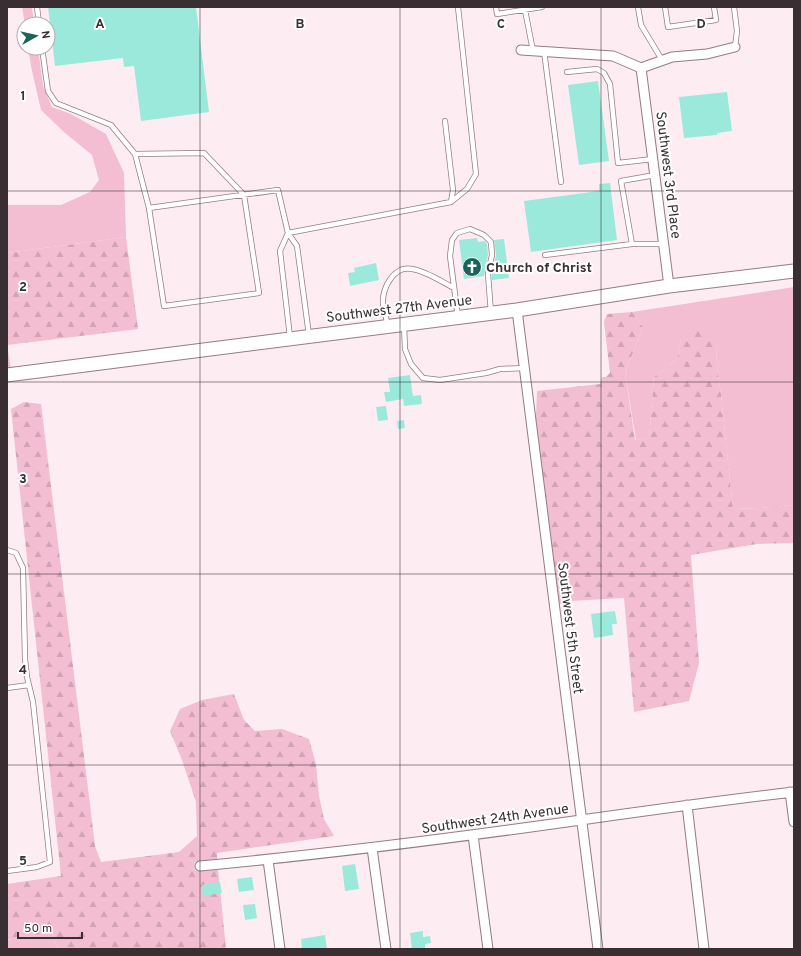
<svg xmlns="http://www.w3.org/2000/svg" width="801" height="956" viewBox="0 0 801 956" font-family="Overpass,sans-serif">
  <defs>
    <pattern id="forest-firs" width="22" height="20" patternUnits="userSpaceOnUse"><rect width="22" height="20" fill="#f3bdd2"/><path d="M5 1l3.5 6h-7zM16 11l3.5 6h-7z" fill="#d1a3b5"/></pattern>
  </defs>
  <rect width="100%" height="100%" fill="#fdedf3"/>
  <path fill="#f3bdd2" d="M22,7H32L34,24H25Z
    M28,48H38L43,86L52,107L71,114L106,134L124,173L126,237L7,253V205H61L90,192L99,180L92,155L65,133L41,110L32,71Z
    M794,287V505L760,508L733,509L721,395L717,366L716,343L681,339L677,359L654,377L649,438L636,440L625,373L643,327L632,312Z
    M53,932L57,949H7V940Z"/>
  <path fill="url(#forest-firs)" d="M126,237L138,329L7,345L11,369L7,370V253Z
    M632,312L643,327L625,373L635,440L649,438L654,377L677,359L681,339L702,329L716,343L717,366L721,395L733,509L760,508L794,505V543L757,544L691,555L699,663L689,701L634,712L624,598L570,601L555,605L535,442L537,391L600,384L602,377H606L610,373L604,322L607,314Z
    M24,402L41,404L95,846L101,862L179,852L197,836L196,802L182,760L170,731L180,709L202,700L234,694L244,720L255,731L282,729L309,739L316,764L319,796L324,819L334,836L217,853V860L194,862L195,871L218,869L226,949H57L53,932L7,940V884L61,876L11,409Z"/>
  <path fill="#9be9da" d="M48,7H196L209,112L141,121L134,66L124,67L123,58L55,66Z
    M598,81L609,161L579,165L568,85Z
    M727,92L732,131L717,133V135L684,138L679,97Z
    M610,183L617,240L531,252L524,201L599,191V184Z
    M477,238L478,242L485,241L487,244L488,255L484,276L464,279L459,240Z
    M504,239L509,278L492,280V274L496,255L494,240Z
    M376,263L379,280L350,286L348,273L355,272L354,268Z
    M410,375L413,396L421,395L422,404L404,406L403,399L386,402L384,392H390L388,378Z
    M386,406L388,420L378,421L376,407Z
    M404,420L405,428L398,429L397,421Z
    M615,611L617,624H612L613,635L594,638L591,614Z
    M355,864L359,889L345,891L342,866Z
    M252,877L254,890L239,892L237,879Z
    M220,882L222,893L203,896L202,885Z
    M255,904L257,918L245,920L243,905Z
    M423,931V937L430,936L431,943L425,944V949H412L410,933Z
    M325,935L327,949H302L301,939Z"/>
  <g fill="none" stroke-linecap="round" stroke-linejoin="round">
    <g stroke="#947c85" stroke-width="6">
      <path id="service" d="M37,7L39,24
        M496,7L497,14L542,7
        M638,7L641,25L662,60
        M665,7L668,27L716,20L714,7
        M734,7L737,31L735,47
        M525,10L533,51
        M42,48L48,91L56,103L111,125L135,154L149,208L278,190L288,233L297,246L309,335
        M544,51L561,182
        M567,72L597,69L604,73L610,84L618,163L653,159
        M445,121L453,190L451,202
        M135,154L204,153L244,195L259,293L164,306L149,208
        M655,175L621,181L632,244H663
        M288,233L451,202L467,189L476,174L458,7
        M288,233L280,251L290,337
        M545,255L632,244
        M458,317L450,256L452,240L457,233L470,229L484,235L491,242L492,255L488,274L491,313
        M388,325C386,318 384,311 383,304C382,288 394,265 412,269C426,271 442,282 454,288
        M404,325L405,349L411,364L423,378L440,380L486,373L500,369L525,368
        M7,550L16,553L23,568L25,659L27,677L33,702L50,862L37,867L7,871
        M7,688L29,685"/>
    </g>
    <g stroke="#947c85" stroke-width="11">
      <path id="minor" d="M521,50L613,56L641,68L672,57L707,54L735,47
        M641,68L669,286
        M517,310L598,949
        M790,792L794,822
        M687,805L704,949
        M473,835L488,949
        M372,848L386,949
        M268,860L280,949
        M200,866C327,854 454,838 581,820C652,810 723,800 794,792"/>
    </g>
    <g stroke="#947c85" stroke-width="15">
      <path id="secondary" d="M7,375L517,310L669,286L794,271"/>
    </g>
    <use href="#service" stroke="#fff" stroke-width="4.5"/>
    <use href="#minor" stroke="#fff" stroke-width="9"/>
    <use href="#secondary" stroke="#fff" stroke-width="13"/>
  </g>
  <path fill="none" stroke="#392f33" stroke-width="1" stroke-opacity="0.55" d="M200,7V949M400,7V949M601,7V949M7,191H794M7,382H794M7,574H794M7,765H794"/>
  <defs>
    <g id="church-disc" transform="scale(1)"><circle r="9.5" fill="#1c6459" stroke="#fff"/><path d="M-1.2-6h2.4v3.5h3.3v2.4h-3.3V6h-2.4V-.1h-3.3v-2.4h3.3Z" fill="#fff"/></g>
  </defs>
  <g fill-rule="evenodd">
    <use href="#church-disc" x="472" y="267"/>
  </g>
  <g text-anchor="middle" stroke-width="4" stroke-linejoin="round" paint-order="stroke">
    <g font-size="14" fill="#392f33" stroke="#fff">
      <text transform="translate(669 175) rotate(83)" y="5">Southwest 3rd Place</text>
      <text transform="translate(399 308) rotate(-7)" y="5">Southwest 27th Avenue</text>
      <text transform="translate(571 628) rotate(83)" y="5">Southwest 5th Street</text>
      <text transform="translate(495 818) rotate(-8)" y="5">Southwest 24th Avenue</text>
    </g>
    <g font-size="14" font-weight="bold" fill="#392f33" stroke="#fff" text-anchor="start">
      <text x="486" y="272">Church of Christ</text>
    </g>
  </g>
  <g font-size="13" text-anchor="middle" font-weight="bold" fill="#392f33" stroke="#fff" stroke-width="4" stroke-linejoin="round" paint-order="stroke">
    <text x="100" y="28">A</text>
    <text x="300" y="28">B</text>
    <text x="501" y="28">C</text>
    <text x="701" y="28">D</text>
    <text x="23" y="100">1</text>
    <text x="23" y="291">2</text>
    <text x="23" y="483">3</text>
    <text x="23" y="674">4</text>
    <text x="23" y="865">5</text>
  </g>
  <rect width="801" height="956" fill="none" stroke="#392f33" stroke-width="16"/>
  <g transform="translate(36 36) rotate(82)"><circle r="19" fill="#ffffff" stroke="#b0acad"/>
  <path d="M0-3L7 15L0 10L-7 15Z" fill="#1c6459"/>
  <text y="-6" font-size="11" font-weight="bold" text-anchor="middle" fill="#392f33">N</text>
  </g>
  <path d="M18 932v6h64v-6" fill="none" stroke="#392f33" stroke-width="2"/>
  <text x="24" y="932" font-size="12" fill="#392f33" stroke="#ffffff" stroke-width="3" paint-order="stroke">50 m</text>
</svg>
